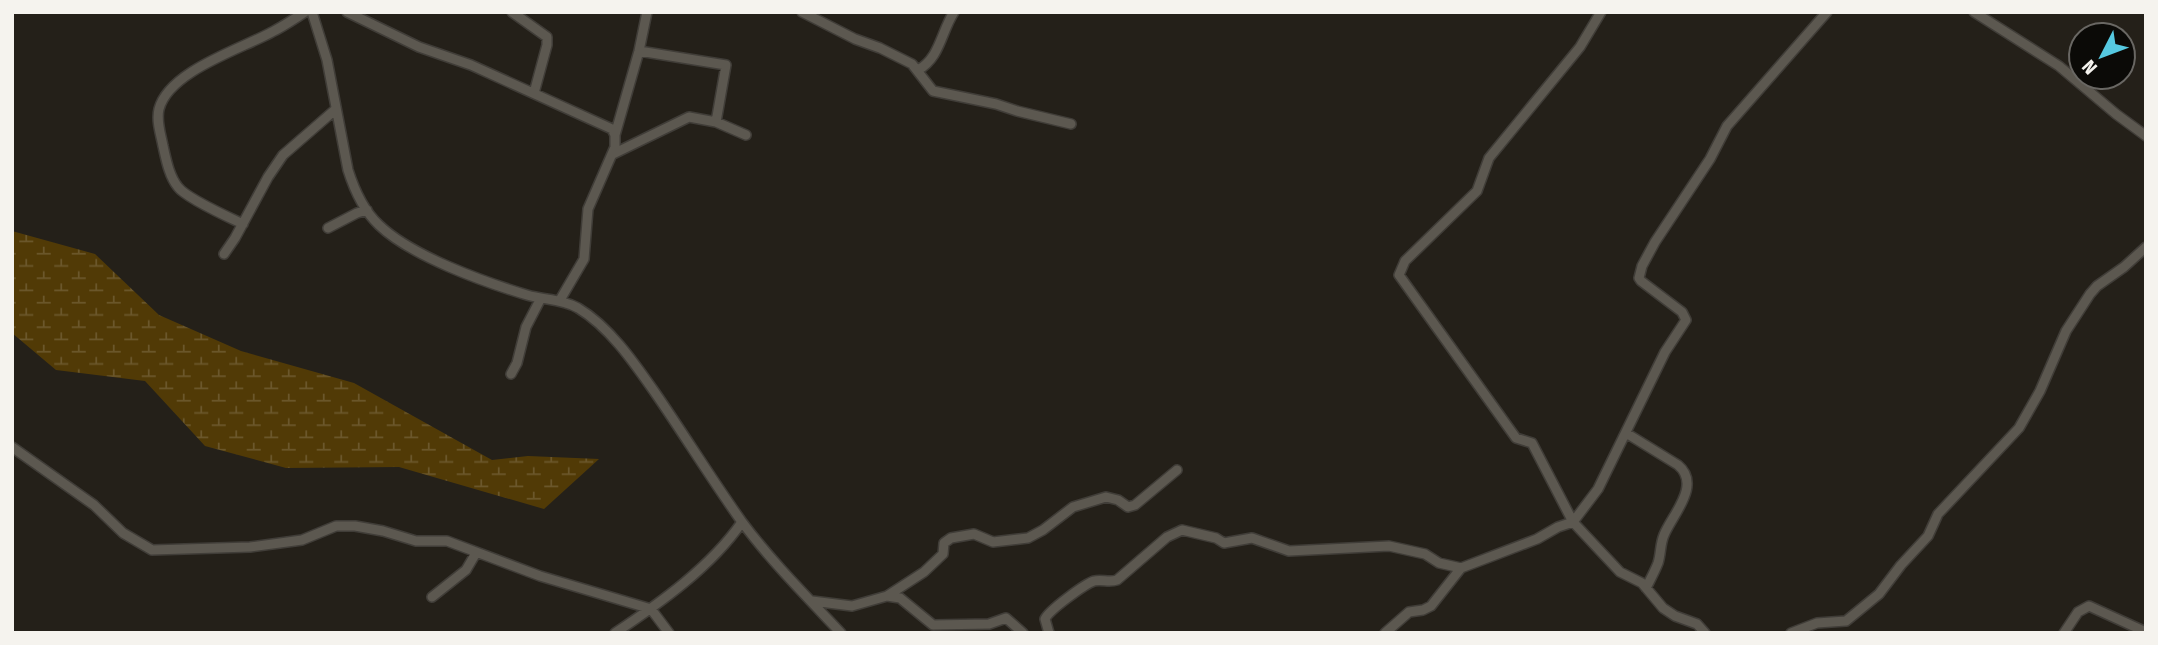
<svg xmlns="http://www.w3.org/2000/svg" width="2158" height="645" viewBox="0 0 2158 645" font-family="'Fira Sans Condensed',sans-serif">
  <defs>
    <pattern id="wetland-marsh" width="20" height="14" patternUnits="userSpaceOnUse" patternTransform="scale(1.75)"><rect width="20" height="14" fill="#513a06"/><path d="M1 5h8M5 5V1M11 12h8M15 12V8" fill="none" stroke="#6b572b"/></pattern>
  </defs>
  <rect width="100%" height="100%" fill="#242019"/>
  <path fill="url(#wetland-marsh)" d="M12,231L95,254L159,315L241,351L354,383L492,460L528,456L599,459L544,509L399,467L286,468L205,446L145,381L56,370L12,333Z"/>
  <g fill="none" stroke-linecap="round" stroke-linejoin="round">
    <g stroke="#403d38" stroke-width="12">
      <path id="street" d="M312,12L327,60L348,170C354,189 364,211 379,225C411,256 484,282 527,295C544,300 562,299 578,308C610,327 635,364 656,394C685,436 712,480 742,522C771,561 807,597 841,633
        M347,12L419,47L471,65L612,129L615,135V147L588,209L584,259L560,300
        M512,12L547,37V45L534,93
        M802,12L855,39L880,48L912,64L933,91L996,104L1017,111L1071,124
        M1601,12L1580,47L1489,158L1477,191L1405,261L1399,275L1516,438L1532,443L1573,522L1620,572L1642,583L1663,608L1675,616L1697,624L1705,633
        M1974,12L2059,66L2116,114L2146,136
        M639,51L726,65L716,122
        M918,70C940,58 941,32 954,12
        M615,135L639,51L647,12
        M613,154L689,117L716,122L746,135
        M243,224C228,217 186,198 178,187C169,176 166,159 163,146C161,135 156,121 159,109C169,71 241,49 272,32C284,26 294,19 305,12
        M328,228L357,213L367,210
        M224,254L235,238L268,177L283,155L336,109
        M511,374L517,363L526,327L541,298
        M1626,433L1678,465C1702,485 1672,515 1664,535C1660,544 1661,554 1658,563C1655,571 1650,580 1646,588
        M12,447L94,505L123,533L152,550L250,547L302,540L336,526H355L383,531L416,541H447L540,576L651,609L669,633
        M887,596L924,572L943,554L944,543L951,538L974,534L993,542L1028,538L1043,530L1073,507L1106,497L1118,500L1128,507L1135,505L1177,470
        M432,597L466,570L476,553
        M812,601L852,606L887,596L900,598L933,625L989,624L1006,618L1023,633
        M615,633C660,603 711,567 742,522
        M1049,633L1045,619C1049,610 1085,584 1094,581C1102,579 1109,583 1117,580L1167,537L1182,530L1216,538L1224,543L1252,538L1289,551L1389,546L1425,554L1439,563L1461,568L1537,539L1558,527L1573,522L1598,489L1665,352L1686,320L1682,312L1641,281L1639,278L1642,266L1655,242L1710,159L1727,126L1827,12
        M1385,633L1409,612L1423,610L1431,606L1461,568
        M1791,633L1817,623L1846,621L1879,594L1901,565L1928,536L1938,514L2019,428L2040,391L2066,331L2090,294L2097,286L2124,267L2146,247
        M2064,633L2078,612L2089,606L2146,632"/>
    </g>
    <use href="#street" stroke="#5c5850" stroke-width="9"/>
  </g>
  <rect width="2158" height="645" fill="none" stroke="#f5f3ee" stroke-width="28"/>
  <g transform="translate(2102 56) rotate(228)"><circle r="33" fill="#0b0a07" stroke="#696763" stroke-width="2"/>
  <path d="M0-5L12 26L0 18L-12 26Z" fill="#56c9e1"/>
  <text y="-10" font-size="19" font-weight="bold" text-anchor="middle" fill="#f5f3ee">N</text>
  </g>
</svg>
